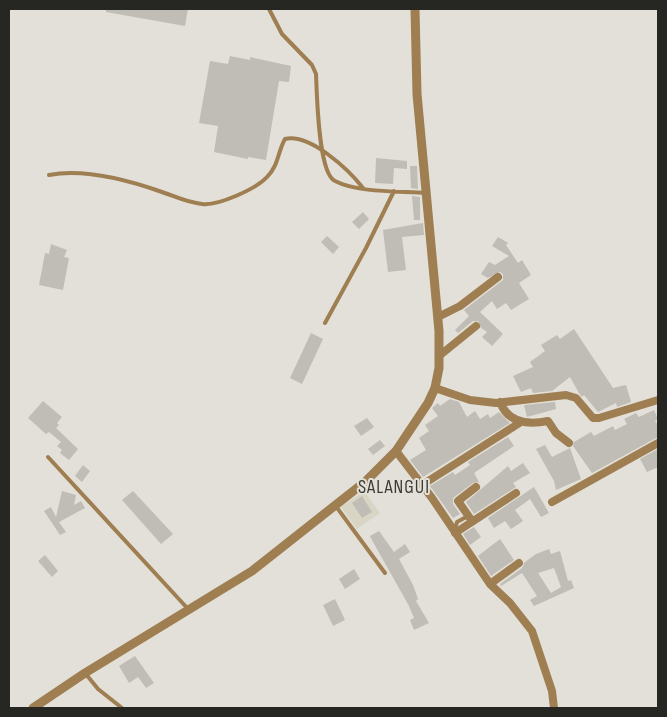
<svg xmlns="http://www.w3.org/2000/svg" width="667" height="717" viewBox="0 0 667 717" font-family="'Sofia Sans Condensed',sans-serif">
  <rect width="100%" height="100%" fill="#e2e0d8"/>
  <path fill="#d9d5c5" d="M364,491L380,513L357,529L341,507Z"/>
  <path fill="#bfbdb5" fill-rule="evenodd" d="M106,9H188L185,26L106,12Z
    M230,56L250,60V57L291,66L289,82L279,81L266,160L248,157V159L214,152L218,126L199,123L210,61L228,64Z
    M376,158L407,161V169L394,168L393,184L375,183Z
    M410,166H417L418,189L411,188Z
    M412,196L420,197V220H414Z
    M363,212L369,219L359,229L352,222Z
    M423,223L424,235L402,237L406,270L388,272L383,230Z
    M327,236L339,247L333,254L321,242Z
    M498,237L508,243L506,245L518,263L522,260L531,275L519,283L529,299L511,310L506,303L497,309L492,301L480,312L503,334L492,346L482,337L487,332L481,328L478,321H473L458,333L455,330L469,316L464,310L503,280V274L500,272L488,278L481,274L489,262L495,265L509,256L492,246Z
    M51,244L67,250L64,257L69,258L63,290L39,285L45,253L49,254Z
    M574,329L613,388L626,385L631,402L617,407L616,403L598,412L584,395L582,397L579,393L570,377L552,391L533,393L531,388L521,392L513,376L533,367L530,362L545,351L541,345L557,335L560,339Z
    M311,333L323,339L302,384L290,378Z
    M450,399L459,402L467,417L475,411L480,419L488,414L490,418L499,412L510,423L423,477L410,460L426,450L419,438L429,431L425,425L438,416L432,408L438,403L440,406Z
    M43,401L62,417L57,423L59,425L56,428L78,449L69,460L60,453L62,450L57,446L61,442L49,432L46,434L28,418Z
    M555,402L556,409L527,417L524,405Z
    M654,410L658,419L655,421L658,425V437L592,473L573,446L574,442L591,432L594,436L613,426L615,430L627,424L624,419L636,413L639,417Z
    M367,418L374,427L361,436L354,426Z
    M508,437L514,446L474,473L479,482L473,483L453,498V504L460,514L453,518L430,486L453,472L455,475L470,465L468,462Z
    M380,440L385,446L373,455L368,449Z
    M545,445L552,457L570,448L581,479L556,490L554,481L536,449Z
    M658,449V467L647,472L640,459Z
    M523,463L530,473L513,483L516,487L474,514L466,502L508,466L511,471Z
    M83,465L90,471L82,482L75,476Z
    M534,487L549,513L541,517L530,499L515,510L523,521L511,529L505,521L494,528L488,518Z
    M62,491L76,495L74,505L81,501L85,508L59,522L66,532L60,535L44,511L51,507L56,517Z
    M133,491L173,534L161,544L122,500Z
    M362,496L372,512L362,518L352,503Z
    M474,527L481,537L470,545L463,534Z
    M379,531L394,552L405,544L410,552L399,559L413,585L418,599L416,601L429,623L414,630L410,620L414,618L409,606L373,542L370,536Z
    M500,539L514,560L491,576L478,556Z
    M549,549L551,554L560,551L568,581L571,580L574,588L534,606L530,600L537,596L522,573L501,586L500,584L522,568L525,562L536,554ZM554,568L561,587L551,593L538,573Z
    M45,555L58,571L52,577L38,561Z
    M354,569L360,579L345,589L339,579Z
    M335,599L345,620L333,626L323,605Z
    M135,656L154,683L146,688L138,677L129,683L119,666Z"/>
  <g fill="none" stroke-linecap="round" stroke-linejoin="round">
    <path stroke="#9f7e51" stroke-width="4" d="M269,9L282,34L312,65L316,74C317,94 318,173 335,181C358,193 400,191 426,193
      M49,175C85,168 128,180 162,192C174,196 188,203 202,204C218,206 256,189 267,177C278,167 278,151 285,139C310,133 349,170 363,188
      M325,323L366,248L394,191
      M48,457L189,610
      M335,505L385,573
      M455,529L457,522L468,516
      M85,673L98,689L122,708"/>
    <path stroke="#9f7e51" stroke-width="8" d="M438,317L460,306L498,277
      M439,356L476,326
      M435,388L470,400L496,403L566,395L576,398L593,418H599L658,400
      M500,402C508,423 528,425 548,421L556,433L569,443
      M396,451L432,498L490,584L510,603L532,631L552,691L554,708
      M422,485L521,422
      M552,502L658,443
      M472,521L458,501L476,487
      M455,533L516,493
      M490,584L519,563"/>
    <path stroke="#9f7e51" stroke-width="9" d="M33,708L85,673L252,571L366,481L396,451L428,403L435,388L439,368V331L417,94L415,9"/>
  </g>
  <g text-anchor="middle" stroke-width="4" stroke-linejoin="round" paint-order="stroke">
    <g font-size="19" letter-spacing="1" fill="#3b3a33" stroke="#e2e0d8">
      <text x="394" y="493">SALANGUI</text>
    </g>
  </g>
  <rect width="667" height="717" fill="none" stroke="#262623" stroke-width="20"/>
</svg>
